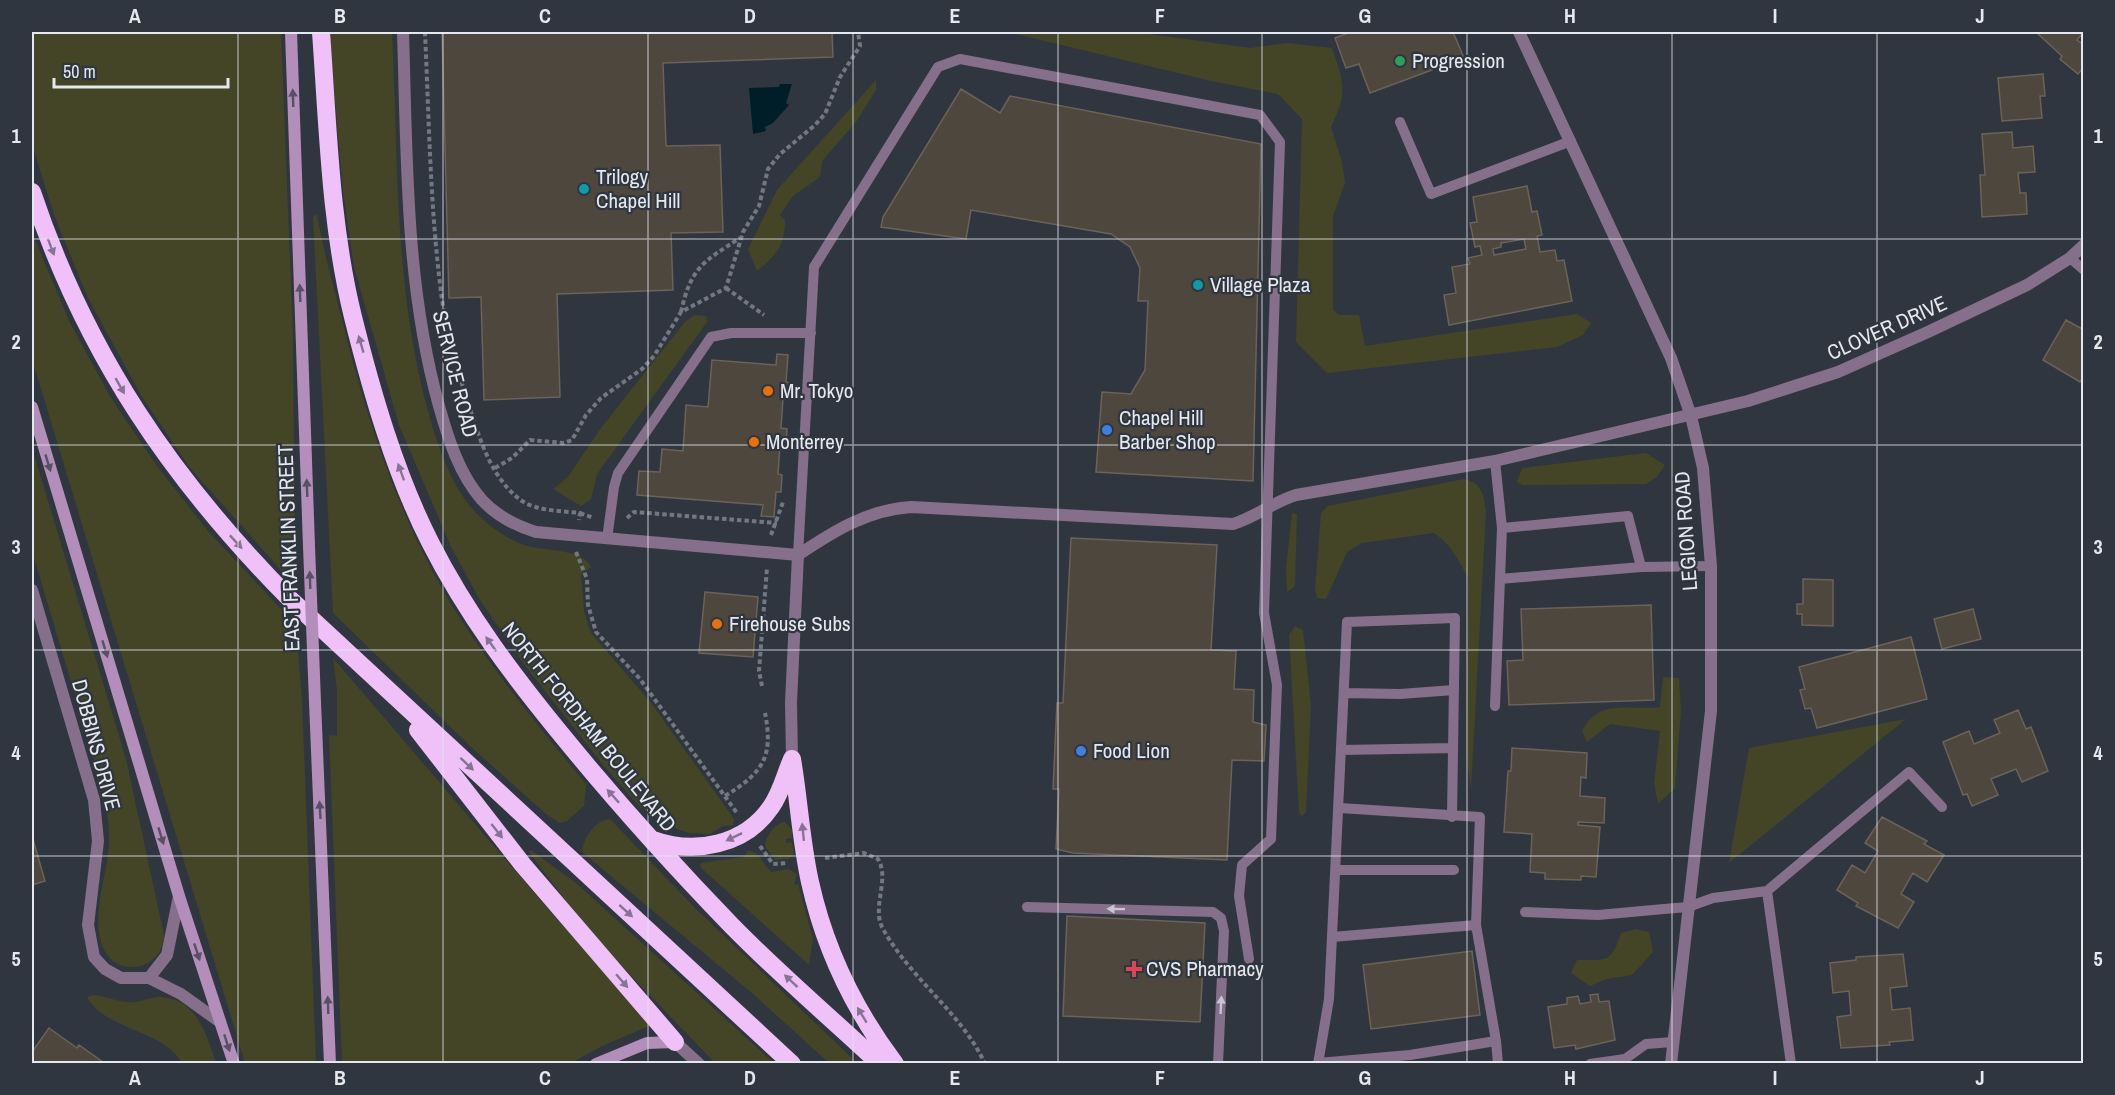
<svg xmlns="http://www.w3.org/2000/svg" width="2115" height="1095" viewBox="0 0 2115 1095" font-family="'Archivo Narrow',sans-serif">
  <rect width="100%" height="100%" fill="#30363f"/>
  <path fill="#434526" d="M32,32H281L293,337L295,579H289L190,468L142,397L88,298L54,215L32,144Z
    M329,32H392C398,158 394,288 428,411C437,443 449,480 470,506C483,522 502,536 521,544C541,552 582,547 591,567L581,574L584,611L591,633L652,704L734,819L733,825L723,826L710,834L689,833L677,829L640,807L604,766L524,664L480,600L451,547L399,425L354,267L343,191Z
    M1008,32H1135L1250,48L1287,43L1332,48C1344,83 1348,92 1331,127L1342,162L1345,183L1333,216V310L1339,315H1359L1365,346L1577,314L1591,323L1583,335L1557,347L1327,373L1296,342L1302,119L1278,94L1211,81Z
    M876,80V90L856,122L822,161L820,177L793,196L780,215L785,220C785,245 776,256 757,271L748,249L777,190Z
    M317,214C323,250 333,285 342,320C368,425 401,526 460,618C498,677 542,731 586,784L584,806L567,821L560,823L546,814L469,745L333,613L313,217Z
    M32,232L69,321L111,398L157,466L208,531L296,625L302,699L316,1063H245L32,359Z
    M694,315L706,316L707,322L597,474L591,499L581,506L553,489L567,478L601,428L684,323Z
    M32,448L126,759L164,935C163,971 114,980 102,945C91,915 107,876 109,845C110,824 106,803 101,782L32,551Z
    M1646,453L1665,465L1657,477L1646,484L1523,485L1517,482L1522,468Z
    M1464,479C1483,484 1483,494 1486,511L1471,789L1466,755L1468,578C1459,561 1451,544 1434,533L1362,543L1347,552L1326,599L1317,598L1315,589L1321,513L1328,506Z
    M1292,513L1297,514L1295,586L1287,592L1286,568Z
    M1295,626L1303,630L1311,706L1306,812L1302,816L1299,813L1289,635Z
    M333,658L548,909L627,995L649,1026L602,1046L571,1063H342L329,735L337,736V691Z
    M1663,677L1679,678L1681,710L1675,788L1658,804L1654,783L1660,731L1610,724L1587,742L1582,731C1599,697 1629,711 1660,707Z
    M1906,719L1729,863L1749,748Z
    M610,819L696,909L857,1063H829L753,994L582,852C584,837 594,821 610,819Z
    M785,822L792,830V838L786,839V843L792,842L794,854L789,859L775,860L765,846C766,836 775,823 785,822Z
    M531,850L576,883L774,1063H715L591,934L529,852Z
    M748,850L757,854L771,872L788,869L797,874L794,885L798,884L813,939L809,965L700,867L701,863L744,857Z
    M1636,929L1649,932L1653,952L1632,975L1607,979L1590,986L1571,973L1577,960C1608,960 1611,963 1621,933Z
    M93,995C108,996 121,1004 135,1002C145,1001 153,996 163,997C198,1001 207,1036 216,1063H182C162,1028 107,1032 87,997Z"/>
  <path fill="#001e28" d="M780,84H792L786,103L789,105L773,123L765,127L766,131L753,134L749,88L779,87Z"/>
  <path fill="#4e473e" stroke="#6b6259" stroke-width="1.5" fill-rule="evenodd" d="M442,32H832L833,57L663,63L666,146L720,145L723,232L671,233L673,290L557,294L560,397L484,400L481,297L449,298Z
    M1351,32H1453L1464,58L1370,93L1359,64L1346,68L1335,38Z
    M2036,32L2083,33L2077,40L2084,45V67L2078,74L2060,59L2062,56Z
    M2043,74L2045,96H2040L2042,118L2002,121L1998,78Z
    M961,89L1000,113L1010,96L1261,144L1253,481L1096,472L1102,392L1131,394L1145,370L1148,301H1138L1140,268L1130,247L1111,234L971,210L966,239L881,227L883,217Z
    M2012,132L2013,148L2033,146L2035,172L2018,173L2020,193H2026L2027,214L1982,217L1980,175H1985L1982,134Z
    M1527,186L1532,212L1537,211L1542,235L1537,236L1540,252L1555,250L1557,261L1564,260L1572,301L1449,325L1444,295L1456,293L1452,267L1470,264L1468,258L1482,255L1480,246L1475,247L1470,223L1477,222L1473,197ZM1524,239L1526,249L1494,255L1493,249L1501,247V243Z
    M2066,320L2084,330V376L2080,382L2043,360Z
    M777,354L788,355L786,382L790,383L789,398H783L781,428L787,429L786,445L780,444L778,474L782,475L781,492H776L774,517L761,516L763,505L637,495L639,471L660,472L662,449L683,451L686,405L708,407L712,360L776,365Z
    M1071,538L1217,545L1211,650L1236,651L1234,689L1254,690L1253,722L1266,725L1264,761L1232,760L1227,860L1073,853L1056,849L1059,789H1053L1057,703H1063Z
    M1803,579L1833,580V626L1802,625V614H1797V604H1803Z
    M705,592L758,597L753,657L699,653Z
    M1651,605L1654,700L1509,705L1507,661L1523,660L1521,609Z
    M1973,609L1981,639L1942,649L1934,619Z
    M1911,637L1927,699L1817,728L1811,708L1805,709L1800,690L1805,689L1799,667Z
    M2018,710L2026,729L2031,727L2048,771L2022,782L2016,769L1991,779L1998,795L1972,806L1967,794L1963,795L1943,742L1969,731L1974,744L2000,733L1994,720Z
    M1512,748L1587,753L1586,778L1581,777L1580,796L1605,798L1604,823L1578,822V825L1600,827L1596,877L1581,876V880L1545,879V873L1530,872L1532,834L1504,832L1508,771H1511Z
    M1882,817L1927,841L1924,844L1944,855L1927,882L1913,873L1901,894L1914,902L1898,928L1856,906L1858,903L1837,890L1852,865L1865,873L1878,851L1865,843Z
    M32,836L45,881L32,885Z
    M1067,916L1205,923L1200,1022L1063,1016Z
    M1472,951L1480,1015L1371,1029L1363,965Z
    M1903,954L1907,986L1890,988L1892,1010L1910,1008L1913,1040L1889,1042L1890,1045L1841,1048L1837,1017L1851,1015L1849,991L1833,993L1830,963L1856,960V957Z
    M1598,994L1599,1002L1609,1001L1615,1040L1576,1049L1575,1045L1554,1048L1548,1007L1567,1004V998L1578,996L1580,1004L1591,1002L1590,995Z
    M49,1028L77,1048L79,1045L103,1062L32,1064V1052Z"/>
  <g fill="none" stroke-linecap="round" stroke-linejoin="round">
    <path stroke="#737880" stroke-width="4" stroke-dasharray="4.5 3" stroke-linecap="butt" d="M425,32C429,118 430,206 441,292C446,333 459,376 472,415C482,446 494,481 522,501C537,511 562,511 580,513L579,520
      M726,288L764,315
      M681,312C691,267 703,262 740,238
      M495,468L512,458L530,440L564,443L572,440L586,415L601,398L642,369L654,356L681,312L726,288L743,232L759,206L768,169L780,154L814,126L825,114L840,77L860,46L858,32
      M580,513L594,518
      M627,518L634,512L777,523
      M771,535L783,502
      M576,552L587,579L588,605L596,632L640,679L737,813
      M762,686L759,671L767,568
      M725,796C762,773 774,758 765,713
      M760,846L773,864L788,863
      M825,858L864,853L878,859C890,879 872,906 882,927C909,978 963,1014 985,1064"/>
    <path stroke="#866f8b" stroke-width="10" d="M1400,122L1431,194L1571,141
      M2070,258L2084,270
      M1495,461L1502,528L1495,706
      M1502,528L1628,516L1641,567
      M607,539L614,487L618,473L711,337L731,333H811
      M798,555L814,267L938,67L960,59L1260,115L1280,142L1264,613L1277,685L1271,839L1242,865L1239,896L1249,959
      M1500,579L1641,567L1711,566
      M1344,693L1400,694L1454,690
      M1341,750L1453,748
      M1340,808L1480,817L1476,925
      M1336,870H1454
      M1767,891L1791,1064
      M1027,907L1213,912L1221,918L1224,931L1218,1064
      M1525,912L1598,915L1664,909L1688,907L1713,898L1767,891L1909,772L1942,807
      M1332,937L1476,925L1496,1041
      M1318,1063L1410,1055L1496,1041L1498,1064
      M1318,1064L1329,999L1347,622L1455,618L1452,817
      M1590,1064L1625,1059L1646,1044L1673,1042"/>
    <path stroke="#866f8b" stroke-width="12" d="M403,32C407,157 405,284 439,406C448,438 459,474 482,500C497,516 516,526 536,532L798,555
      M1519,32L1671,358L1691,416L1703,468L1711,566V711L1671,1064
      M798,555C834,531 867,510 911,507L1233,524C1256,517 1273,502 1296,495L1495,461L1748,401L1838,372L1930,331L2027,285L2070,258L2084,245
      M32,590L94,800L98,841L88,925L94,957L105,969L121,978H149L181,994L220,1022
      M792,759L791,702L798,555
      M149,978L167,955L179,896
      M675,1042L699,1064"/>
    <path stroke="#b48ebb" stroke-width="12" d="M291,32L309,546
      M32,407L179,896L234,1064
      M315,702L330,1064
      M596,1064L647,1043L675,1042"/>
    <path stroke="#efc1f8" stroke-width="18" d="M321,32C328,127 330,224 353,317C372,393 395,473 430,542C467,615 514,677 565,739C618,804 674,866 732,926C779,974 831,1018 880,1064
      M32,192C86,354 171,479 291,600L792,1064
      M418,730L523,865L675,1042
      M792,759C799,800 801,842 810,882C825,950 853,1008 895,1064
      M653,840C695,855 745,845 771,807C781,793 785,775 792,759"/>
    <path stroke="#b48ebb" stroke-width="12" d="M309,546L315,702"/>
  </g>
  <defs><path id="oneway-solid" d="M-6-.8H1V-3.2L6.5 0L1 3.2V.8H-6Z" transform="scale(1.5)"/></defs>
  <g fill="#585064">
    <use href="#oneway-solid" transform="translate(293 98) rotate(-92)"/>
    <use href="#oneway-solid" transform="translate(300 293) rotate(-92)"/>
    <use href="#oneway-solid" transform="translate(48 463) rotate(73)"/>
    <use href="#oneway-solid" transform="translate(307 488) rotate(-92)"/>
    <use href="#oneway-solid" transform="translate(310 580) rotate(-92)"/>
    <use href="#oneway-solid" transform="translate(105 649) rotate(73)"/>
    <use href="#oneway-solid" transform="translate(320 810) rotate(-93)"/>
    <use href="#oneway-solid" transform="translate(161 836) rotate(73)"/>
    <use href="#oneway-solid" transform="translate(197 952) rotate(72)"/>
    <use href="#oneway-solid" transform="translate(328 1005) rotate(-92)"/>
    <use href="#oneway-solid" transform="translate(227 1043) rotate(72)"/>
  </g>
  <g fill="#867592">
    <use href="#oneway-solid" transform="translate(51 247) rotate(69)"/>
    <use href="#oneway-solid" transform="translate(361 344) rotate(-106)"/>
    <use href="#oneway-solid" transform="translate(120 386) rotate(60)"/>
    <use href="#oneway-solid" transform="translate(401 472) rotate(-110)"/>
    <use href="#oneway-solid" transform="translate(236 542) rotate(47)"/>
    <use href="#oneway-solid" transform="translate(491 644) rotate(-126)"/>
    <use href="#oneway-solid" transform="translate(467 764) rotate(43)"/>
    <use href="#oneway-solid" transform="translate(613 796) rotate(-132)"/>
    <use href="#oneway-solid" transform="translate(497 831) rotate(52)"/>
    <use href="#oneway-solid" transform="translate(803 832) rotate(-96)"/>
    <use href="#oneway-solid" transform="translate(734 837) rotate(154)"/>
    <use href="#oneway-solid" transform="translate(626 911) rotate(42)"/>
    <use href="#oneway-solid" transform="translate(622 981) rotate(49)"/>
    <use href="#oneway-solid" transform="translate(791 981) rotate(-137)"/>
    <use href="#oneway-solid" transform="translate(862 1015) rotate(-121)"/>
  </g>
  <g fill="#c8c4d0">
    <use href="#oneway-solid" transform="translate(1116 909) rotate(-179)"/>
    <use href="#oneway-solid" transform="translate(1221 1005) rotate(-87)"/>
  </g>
  <path fill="none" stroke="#e5e8ee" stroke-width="1.5" stroke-opacity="0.55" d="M238,32V1064M443,32V1064M648,32V1064M853,32V1064M1058,32V1064M1262,32V1064M1467,32V1064M1672,32V1064M1877,32V1064M32,239H2084M32,445H2084M32,650H2084M32,856H2084"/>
  <circle fill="#2e9e5b" stroke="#30363f" stroke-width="2" cx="1400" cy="61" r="6"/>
  <g fill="#0f9aa8" stroke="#30363f" stroke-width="2">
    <circle cx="584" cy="189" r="6"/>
    <circle cx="1198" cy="285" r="6"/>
  </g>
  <g fill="#e8710a" stroke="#30363f" stroke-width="2">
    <circle cx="768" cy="391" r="6"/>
    <circle cx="754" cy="442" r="6"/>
    <circle cx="717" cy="624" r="6"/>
  </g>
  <g fill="#3f7fe0" stroke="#30363f" stroke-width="2">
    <circle cx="1107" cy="430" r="6"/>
    <circle cx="1081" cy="751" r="6"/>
  </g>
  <path fill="#e0444e" stroke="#30363f" stroke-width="2" d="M1131 960h6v6h6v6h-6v6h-6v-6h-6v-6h6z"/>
  <g text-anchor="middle" stroke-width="4.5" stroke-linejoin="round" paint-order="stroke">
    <g font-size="21" fill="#e5e8ee" stroke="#30363f" text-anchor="start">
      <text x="1412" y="68">Progression</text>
      <text x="596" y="184">Trilogy<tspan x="596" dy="24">Chapel Hill</tspan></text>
      <text x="1210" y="292">Village Plaza</text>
      <text x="780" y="398">Mr. Tokyo</text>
      <text x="1119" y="425">Chapel Hill<tspan x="1119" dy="24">Barber Shop</tspan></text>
      <text x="766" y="449">Monterrey</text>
      <text x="729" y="631">Firehouse Subs</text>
      <text x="1093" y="758">Food Lion</text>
      <text x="1146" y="976">CVS Pharmacy</text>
    </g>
    <g font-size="21" fill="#e5e8ee" stroke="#30363f">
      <text transform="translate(1887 328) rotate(-24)" y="7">CLOVER DRIVE</text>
      <text transform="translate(455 374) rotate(76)" y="7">SERVICE ROAD</text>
      <text transform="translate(1686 531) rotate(-94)" y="7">LEGION ROAD</text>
      <text transform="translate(289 548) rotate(-92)" y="7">EAST FRANKLIN STREET</text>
      <text transform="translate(589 727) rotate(51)" y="7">NORTH FORDHAM BOULEVARD</text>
      <text transform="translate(96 745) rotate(75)" y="7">DOBBINS DRIVE</text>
    </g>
  </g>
  <rect width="2115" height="1095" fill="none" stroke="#30363f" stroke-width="66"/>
  <path d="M54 78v9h174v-9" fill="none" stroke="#e5e8ee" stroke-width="3"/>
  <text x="63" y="78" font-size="18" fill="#e5e8ee" stroke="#30363f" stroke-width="4.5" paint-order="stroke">50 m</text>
  <rect x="33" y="33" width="2049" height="1029" fill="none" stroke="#e5e8ee" stroke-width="2"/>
  <g font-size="20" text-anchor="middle" font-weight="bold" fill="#e5e8ee">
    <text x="135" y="23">A</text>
    <text x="340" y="23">B</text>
    <text x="545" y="23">C</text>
    <text x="750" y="23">D</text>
    <text x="955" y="23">E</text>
    <text x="1160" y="23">F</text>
    <text x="1365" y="23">G</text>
    <text x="1570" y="23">H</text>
    <text x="1775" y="23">I</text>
    <text x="1980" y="23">J</text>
    <text x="16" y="143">1</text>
    <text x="2098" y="143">1</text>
    <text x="16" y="349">2</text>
    <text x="2098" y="349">2</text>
    <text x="16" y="554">3</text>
    <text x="2098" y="554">3</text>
    <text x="16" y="760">4</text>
    <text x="2098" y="760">4</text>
    <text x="16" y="966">5</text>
    <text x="2098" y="966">5</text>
    <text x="135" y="1085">A</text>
    <text x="340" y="1085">B</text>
    <text x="545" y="1085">C</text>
    <text x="750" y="1085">D</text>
    <text x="955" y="1085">E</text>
    <text x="1160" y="1085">F</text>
    <text x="1365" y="1085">G</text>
    <text x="1570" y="1085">H</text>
    <text x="1775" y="1085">I</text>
    <text x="1980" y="1085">J</text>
  </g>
</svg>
